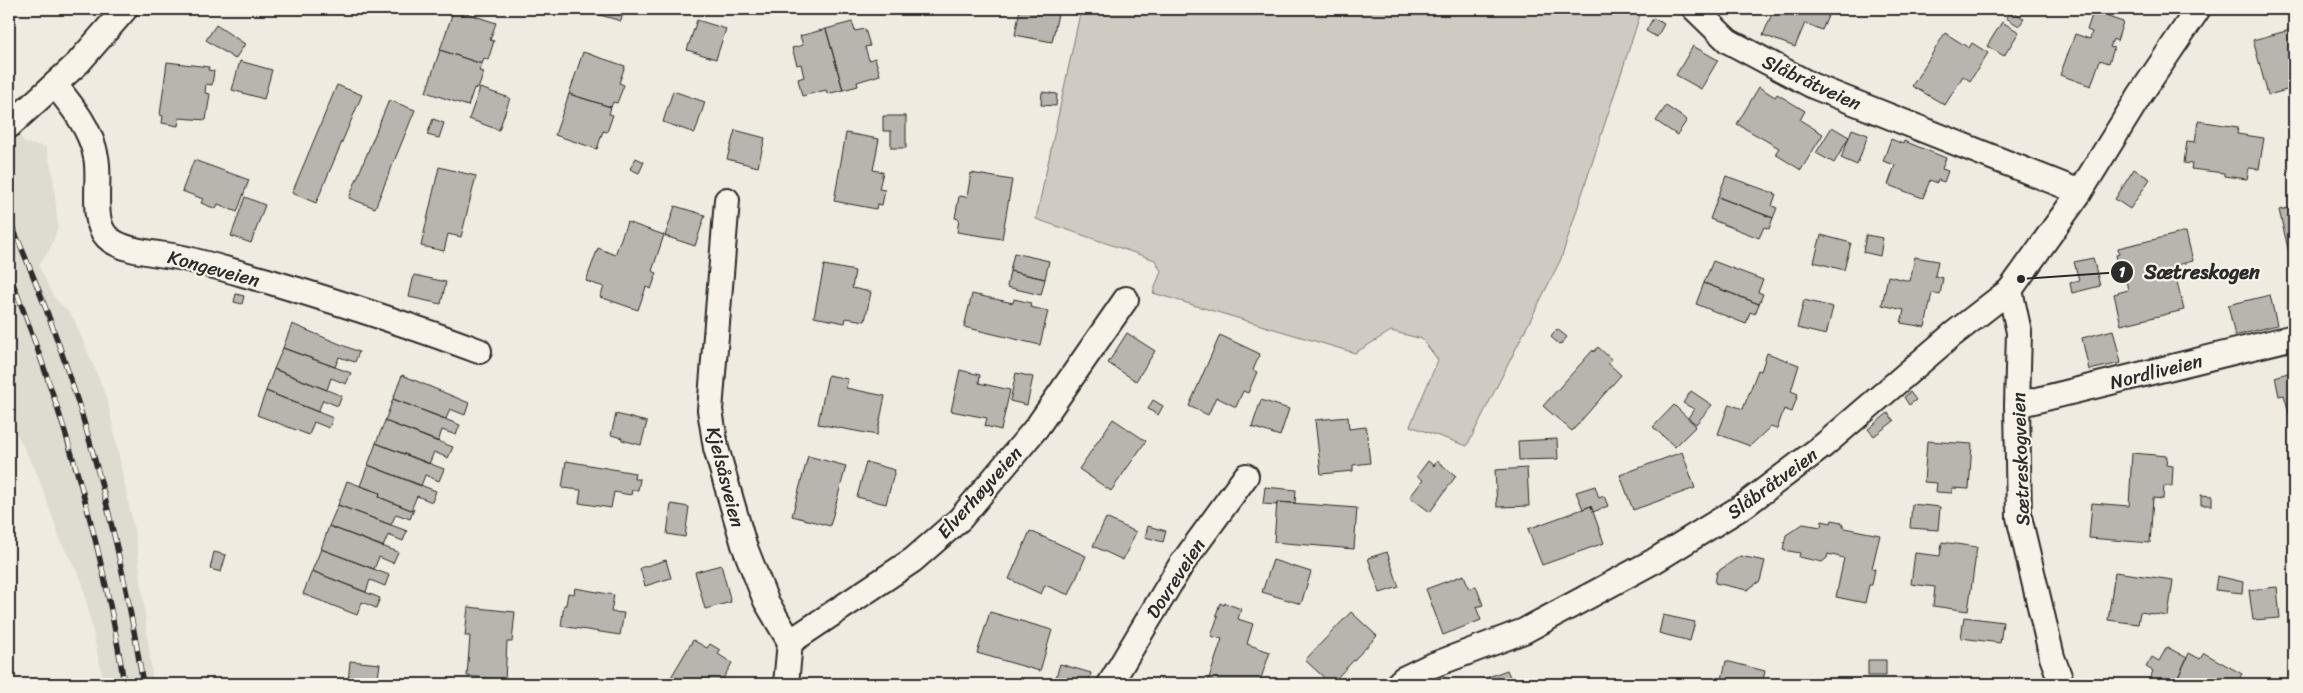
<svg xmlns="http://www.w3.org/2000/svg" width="2303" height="693" viewBox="0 0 2303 693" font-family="Sriracha,sans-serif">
  <rect width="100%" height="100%" fill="#efebe0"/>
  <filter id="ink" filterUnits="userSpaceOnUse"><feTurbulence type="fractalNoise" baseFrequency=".02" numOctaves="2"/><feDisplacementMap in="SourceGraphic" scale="10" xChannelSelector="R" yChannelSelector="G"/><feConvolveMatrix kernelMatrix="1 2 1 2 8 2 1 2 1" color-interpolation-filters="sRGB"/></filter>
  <g filter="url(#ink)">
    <path fill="#dedbd1" d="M9,118L25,143L46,147L53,176L58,227L50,249L39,266L53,296L73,317L107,398L137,545L153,684H104L82,581L61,542L37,473L9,419V317L14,310L9,295Z"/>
    <path fill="#cfcbc2" stroke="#7d7b76" d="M1081,9H1642L1561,259L1467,446L1410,426L1438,360L1422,339L1391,331L1355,353L1153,293L1161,271L1155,260L1036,219Z"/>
    <path fill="#b8b5ae" stroke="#2b2b2b" d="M454,9L496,23L490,40L494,41L488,60L484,58L482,64L440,50Z
      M579,9H624L621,21Z
      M1020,9H1059L1052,42L1015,35Z
      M1774,9L1784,11L1785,9H1831L1822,30L1805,23L1795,47L1763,35Z
      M2287,9H2294V23L2291,24Z
      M2011,10L2024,19L2019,26L2006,18Z
      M2093,12L2123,22L2117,41L2113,39L2110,47L2114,48L2109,63L2100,60L2091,86L2060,75L2075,34L2090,39L2092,32L2087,30Z
      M1653,18L1664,24L1657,37L1646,31Z
      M697,20L726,29L716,59L687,50Z
      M852,22L855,31L865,29L870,46L865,47L869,60L875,58L880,75L857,82L858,86L843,90L826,29Z
      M2002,22L2019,32L2004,56L1987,46Z
      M216,25L245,44L235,59L206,40Z
      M826,29L843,90L827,94L826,90L802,96L798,79L804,77L801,64L797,65L792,48L803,45L800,36Z
      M2290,30L2294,44V88L2268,95L2253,40Z
      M1945,33L1969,48L1972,43L1988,53L1970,81L1963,76L1945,105L1912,86Z
      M1693,46L1718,60L1701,89L1676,75Z
      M440,50L482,64L479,71L484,72L478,89L474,88L468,106L426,92Z
      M583,52L625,66L619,83L624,85L617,103L613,102L611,107L569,94Z
      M240,61L272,70L264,99L232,90Z
      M167,62L209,67L208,70L214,71L212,85L206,84L205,93L210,94L206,120L179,118L178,126L162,123L163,116L160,115Z
      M337,85L362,95L316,203L292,193Z
      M1759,87L1775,97L1777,94L1805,111L1800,120L1823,134L1801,170L1775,154L1779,148L1737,124Z
      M480,88L510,98L499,130L469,119Z
      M673,91L705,102L695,133L663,122Z
      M1042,92L1057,94L1056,106L1041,105Z
      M569,94L611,107L609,114L613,115L607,132L603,131L597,149L555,135Z
      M389,100L415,110L375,208L349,198Z
      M1666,106L1687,120L1677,135L1656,121Z
      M883,116H906V148H891V131H883Z
      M433,119L444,123L439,138L427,135Z
      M2198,121L2238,127L2237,134L2264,138L2259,169L2249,168L2247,179L2224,176V173L2191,169L2192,164L2184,163L2187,141L2195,142Z
      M1832,127L1849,137L1834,163L1816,153Z
      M1852,129L1868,135L1857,165L1841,158Z
      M735,130L765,138L758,167L727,159Z
      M846,133L879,139L873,170L883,172L879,189L885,190L882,205L877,204L876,209L834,201Z
      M1891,139L1903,144L1904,141L1946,158L1942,169L1948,171L1944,182L1938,180L1937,183L1930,180L1923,198L1888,185L1895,165L1883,161Z
      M636,158L644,162L639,173L630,169Z
      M194,160L249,180L237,212L218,204L216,209L201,203L203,199L182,191Z
      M439,167L476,176L461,237L448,234L444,251L421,246Z
      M2134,169L2150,179L2130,209L2115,199Z
      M971,173L1012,180L1002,239L957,232L959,219L955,218L959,196L967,197Z
      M1726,176L1776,194L1772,206L1777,208L1773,218L1718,197Z
      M245,197L265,205L251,243L231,236Z
      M1718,197L1773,218L1769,229L1764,227L1759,238L1710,219Z
      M675,206L705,215L695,246L665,236Z
      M2294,207V274L2279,210Z
      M627,222L664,235L652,271L657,273L651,289L646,287L638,310L600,297L604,287L586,281L598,248L615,255Z
      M2186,232L2193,261L2173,266L2184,310L2121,325L2114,294L2128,290L2126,280L2122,281L2116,255L2119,254L2118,248Z
      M1821,235L1851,243L1844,270L1814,262Z
      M1866,235L1883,238L1880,256L1863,252Z
      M1014,253L1049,261L1045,279L1010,271Z
      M1915,257L1938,261L1935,276L1943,278L1940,295L1932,293L1925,327L1901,323L1904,310L1882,305L1888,276L1910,281Z
      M2093,258L2100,286L2072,293L2070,283L2079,280L2074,262Z
      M1713,261L1763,280L1758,292L1763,294L1759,304L1704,283Z
      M824,265L855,271L852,288L871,292L865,321L846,318L845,323L814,317Z
      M1010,271L1045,279L1041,295L1007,287Z
      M414,275L446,282L441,304L409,297Z
      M1704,283L1759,304L1755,314L1750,312L1746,324L1696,304Z
      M236,294L244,296L242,304L234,302Z
      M972,294L1013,303L1014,299L1031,303L1030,307L1048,311L1040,345L964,327Z
      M2270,295L2277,325L2235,336L2228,305Z
      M1804,300L1833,307L1826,335L1797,328Z
      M292,324L359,352L355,362L339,357L335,367L283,348Z
      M1557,329L1567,337L1560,345L1551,337Z
      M2113,330L2121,363L2089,370L2082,338Z
      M1127,333L1155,351L1136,381L1108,363Z
      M1220,335L1260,354L1253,370L1257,372L1248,393L1243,391L1236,407L1216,397L1208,415L1189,406Z
      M1598,347L1612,360L1608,363L1621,375L1572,431L1543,406L1593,350L1594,352Z
      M283,348L351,373L346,384L331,378L327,390L274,369Z
      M1767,353L1799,365L1791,391L1798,394L1792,412L1784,409L1777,429L1770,427L1750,446L1718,434L1729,404L1743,409L1758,370L1761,371Z
      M274,369L342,396L338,406L323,400L318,412L266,391Z
      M960,370L980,375L979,383L1010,390L1001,430L985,426L987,418L951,411Z
      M2294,371V414L2290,416L2284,395L2279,396L2275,377Z
      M1016,373L1033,377L1027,405L1010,401Z
      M402,375L469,403L465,415L450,409L446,419L393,399Z
      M828,375L848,379L846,388L885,396L877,435L818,424Z
      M266,391L333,418L329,428L314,422L309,435L257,415Z
      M1691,391L1712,405L1696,424L1688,418L1694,409L1683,403Z
      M1910,392L1916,400L1909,405L1904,397Z
      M393,399L460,425L456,435L442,430L438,442L385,421Z
      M1153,400L1163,406L1158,415L1148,409Z
      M1261,400L1289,409L1280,436L1252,427Z
      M1674,405L1696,426L1675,447L1653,427Z
      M1888,413L1894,421L1874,436L1868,429Z
      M616,414L647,422L641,445L622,440V438L611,435Z
      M1348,417L1349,429L1366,427L1370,463L1353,465V471L1321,474L1315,420Z
      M1113,419L1146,441L1111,491L1079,469Z
      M385,421L453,447L448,458L434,452L429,464L376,443Z
      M1557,439L1558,459L1519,460L1518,441Z
      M1927,441L1972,444L1969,489L1952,488V493L1936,492L1937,483L1924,482Z
      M376,443L444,469L439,481L425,475L421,486L368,465Z
      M1682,452L1695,488L1633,510L1620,475Z
      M2132,453L2167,456L2166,465L2173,466L2172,486H2164L2163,499L2153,498L2150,543L2089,538L2092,503L2129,506Z
      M808,456L846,466L830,526L792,516Z
      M566,461L635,473L634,479H640L638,490H632L631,495L614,492L611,508L579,503L581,490L562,488Z
      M1428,461L1434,466L1437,461L1456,476L1430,512L1410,497L1423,480L1417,476Z
      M866,462L895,470L886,504L857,497Z
      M368,465L436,491L432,502L417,496L411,510L379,497L380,493L360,486Z
      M1527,468L1529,506L1497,507L1495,470Z
      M347,481L380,493L379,497L411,510L414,509L410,519L396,514L391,525L338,505Z
      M1595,486L1599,498L1604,496L1608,506L1593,512L1591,506L1583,509L1576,492Z
      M1265,487L1296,490L1295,503L1277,502V505L1263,504Z
      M2201,495L2212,496V505H2201Z
      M1277,502L1357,508L1354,549L1274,542Z
      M671,504L689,507L685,537L667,534Z
      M1912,504L1940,507L1938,530L1910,528Z
      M338,505L407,531L403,541L388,535L383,547L329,526Z
      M1591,506L1604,543L1542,565L1528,529Z
      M1106,518L1136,532L1123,560L1093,546Z
      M1832,520L1841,522L1844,528L1880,535L1872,568L1875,569L1872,585H1869L1865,603L1836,597L1844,558L1828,554L1827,558L1822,562L1799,557L1800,553L1783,550L1786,535L1803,524L1821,527L1822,521L1831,523Z
      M329,526L398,552L393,563L379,557L374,569L321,549Z
      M1148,526L1166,531L1163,542L1145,537Z
      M1030,531L1086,556L1069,595L1045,585L1041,594L1009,579Z
      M1942,542L1977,547L1968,611L1933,606L1935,587L1911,584L1915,553L1940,556Z
      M321,549L389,575L385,586L370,580L366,592L312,571Z
      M214,552L226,555L221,572L210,569Z
      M1387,552L1399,587L1380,593L1368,558Z
      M1740,556L1765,561L1760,581L1747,590L1715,583L1717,572Z
      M666,560L671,578L645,586L640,568Z
      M1273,560L1311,572L1301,604L1262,592Z
      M721,565L731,602L705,609L695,572Z
      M312,571L380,598L376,608L362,602L357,615L303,594Z
      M2115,572L2173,580L2168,616L2140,612L2138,624L2108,620Z
      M1464,575L1469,589L1476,586L1483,605L1476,607L1481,620L1443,635L1426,589Z
      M2217,576L2243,582L2242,593L2215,590Z
      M2277,587L2280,618L2253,620L2249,590Z
      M575,588L614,595L611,612L624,613L620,635L561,626L564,605H566L568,593L574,594Z
      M1220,603L1224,605L1225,603L1241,609L1238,619L1253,624L1247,644L1270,652L1259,684H1207L1222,639L1211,636L1218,616L1216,615Z
      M468,607L515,612L512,642H507L505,680L467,676L470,636H465Z
      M990,612L1052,630L1040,671L977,653Z
      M1351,612L1377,636L1331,684L1305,660Z
      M1663,615L1695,622L1690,641L1659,633Z
      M1964,617L2003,622L2000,643L1961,638Z
      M693,640L707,648L710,644L720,650L718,654L732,663L720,684H667Z
      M2167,647L2187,658L2175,684H2148L2153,671L2146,667L2152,657L2159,661Z
      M2189,653L2200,659L2204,653L2242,674L2236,684H2175Z
      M1868,660H1886V676H1868Z
      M350,661L380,664L377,684H348Z
      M1726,661L1765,671L1762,684H1721Z
      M1060,664L1091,673L1088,684H1054Z
      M1507,670L1513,684H1479L1478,681Z"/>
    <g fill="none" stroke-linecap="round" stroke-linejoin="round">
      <g stroke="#2b2b2b" stroke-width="28">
        <path id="minor" d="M1695,9L1728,41L1813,86L2080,192
          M55,85C72,106 91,129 96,157C101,179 90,220 107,237C123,253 162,253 183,258C213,265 242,274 271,282C341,303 410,325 479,351
          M9,126L78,63L125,9
          M727,200L710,410L716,448L744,545L766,601L790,642L786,684
          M2010,290L2019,332L2017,405L2019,517L2052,657L2062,684
          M2017,405L2294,337
          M790,642L913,560L960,519L1037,427L1126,299
          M1110,684L1181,565L1246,476
          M1398,684L1403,679L1428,667L1524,631L1654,561L1745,505L1824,445L1952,335L2010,290L2080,192L2140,95L2198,9"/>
      </g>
      <use href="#minor" stroke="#f7f3e8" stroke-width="24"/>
      <g stroke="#2b2b2b" stroke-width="5.5">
        <path id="rail" d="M9,219C75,367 118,525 143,684
          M9,273C61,406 103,542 124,684"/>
      </g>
      <use href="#rail" stroke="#f7f3e8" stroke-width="4" stroke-dasharray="11" stroke-linecap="butt"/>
    </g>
  </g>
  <g text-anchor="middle" stroke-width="4.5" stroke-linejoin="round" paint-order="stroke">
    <g font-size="19" fill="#2b2b2b" stroke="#f7f3e8">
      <text transform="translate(1812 82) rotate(25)" y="7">Slåbråtveien</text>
      <text transform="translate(214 268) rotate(15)" y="7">Kongeveien</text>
      <text transform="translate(2156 371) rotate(-14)" y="7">Nordliveien</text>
      <text transform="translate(2020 459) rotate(-92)" y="7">Sætreskogveien</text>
      <text transform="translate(726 477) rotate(76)" y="7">Kjelsåsveien</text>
      <text transform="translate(1772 483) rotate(-36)" y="7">Slåbråtveien</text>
      <text transform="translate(979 492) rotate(-48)" y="7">Elverhøyveien</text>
      <text transform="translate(1175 578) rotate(-57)" y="7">Dovreveien</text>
    </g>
  </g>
  <path fill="none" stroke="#2b2b2b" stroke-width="2" d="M2021 279L2122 272"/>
  <g fill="#2b2b2b" stroke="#f7f3e8" stroke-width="2">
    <circle cx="2021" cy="279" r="5"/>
    <circle cx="2122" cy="272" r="12"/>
  </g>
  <g font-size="15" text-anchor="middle" font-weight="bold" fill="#fff">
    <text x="2122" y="277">1</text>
  </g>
  <g font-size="20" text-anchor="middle" font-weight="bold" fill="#2b2b2b" stroke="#f7f3e8" stroke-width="4.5" stroke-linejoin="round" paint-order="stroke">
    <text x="2202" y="279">Sætreskogen</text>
  </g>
  <rect width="2303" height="693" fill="none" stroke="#f7f3e8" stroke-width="30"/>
  <rect x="15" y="15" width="2273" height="663" fill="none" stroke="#2b2b2b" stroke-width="2" filter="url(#ink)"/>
</svg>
